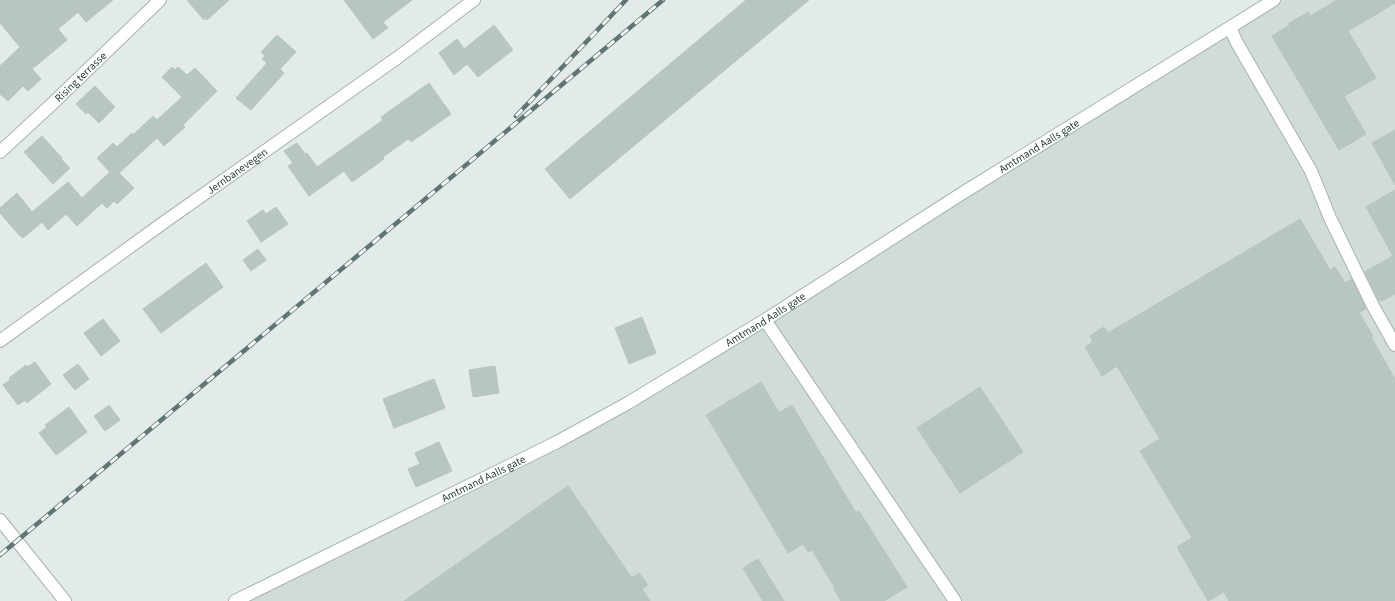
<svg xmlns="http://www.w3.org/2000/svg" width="1395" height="601" viewBox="0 0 1395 601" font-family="'Source Sans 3',sans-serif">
  <rect width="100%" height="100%" fill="#e3ebe9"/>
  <path fill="#d1dbd8" d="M1274,0H1395V601H235L557,442Z"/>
  <path fill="#b8c6c2" stroke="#b6c4c1" d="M0,0H113L86,22L78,12L58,29L67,40L32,69L41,79L28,91L23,86L8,101L0,94V66L20,47L0,23Z
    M187,0H229L207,20L205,18L204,20Z
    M344,0H412L383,22L388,28L373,39Z
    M746,0H809L570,199L545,169Z
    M1337,0H1395V3L1348,31L1376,78L1344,96L1366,134L1339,150L1272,36L1290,25L1289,23L1309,12L1310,16Z
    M494,25L513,50L478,77L467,64L454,75L439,53L457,39L464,49Z
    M277,35L296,52L280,69L284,73L251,110L236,98L267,63L262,59L265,56L261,52Z
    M172,67L175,70L178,67L187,75L195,68L217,91L183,125L185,127L164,146L157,138L119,173L134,188L117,204L114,201L107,208L102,203L77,226L66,214L48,230L42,222L23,238L19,235L0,213V208L17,193L32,212L68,182L82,198L110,172L97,158L113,143L117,147L132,133L133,135L153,116L157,120L182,97L162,77Z
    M429,83L451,114L411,142L408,139L383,157L384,159L352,182L344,171L309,196L288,166L293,163L284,151L297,143L305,154L307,153L317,167L383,120L381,117Z
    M95,86L115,107L99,123L88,112L86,114L76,104Z
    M1395,130V185L1372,143Z
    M42,136L62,158L61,159L70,168L53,184L24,152Z
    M1395,190V294L1382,301V299L1379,301L1365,272L1393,256L1366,207Z
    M276,207L288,224L261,242L247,221L263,210L266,214Z
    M1300,219L1330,270L1335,267L1345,283L1352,279L1366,308L1359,313L1373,336L1371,337L1395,379V601H1229L1224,592L1208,601L1177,547L1192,538L1140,451L1160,439L1117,366L1102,376L1085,347L1093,342L1090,336L1104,327L1108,333Z
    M258,249L266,260L251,271L243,260Z
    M206,263L223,287L161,333L143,309Z
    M642,317L656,353L629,364L615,328Z
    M103,319L120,341L101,356L84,333Z
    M35,362L51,384L27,403L25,400L18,405L3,385L10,380L9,378L26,365L27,367Z
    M78,364L89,379L75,390L63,375Z
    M495,366L499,393L473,397L469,370Z
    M434,379L445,408L394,428L383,399Z
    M761,382L779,413L792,405L856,513L859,511L907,587L884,601H841L834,589L835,588L812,550L808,552L803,544L788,553L706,415Z
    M980,387L1023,452L960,493L917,428Z
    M109,405L120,420L105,431L94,416Z
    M69,407L87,432L56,455L39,433L47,427L45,425Z
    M439,442L452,471L416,487L408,469L420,464L415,453Z
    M568,486L632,578L639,573L648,585L642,589L650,601H404Z
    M758,559L784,601H763L743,568Z"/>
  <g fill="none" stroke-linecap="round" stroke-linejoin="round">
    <g stroke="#a6b3b1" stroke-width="14">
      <g id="street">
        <path d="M1230,28L1237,43L1311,171L1330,218L1373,306L1395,345"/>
        <path id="s1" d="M0,152L52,104L160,0"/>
        <path d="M765,320L955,601"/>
        <path id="s2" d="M0,341L163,223L397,58L474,0"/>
        <path d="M0,520L65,601"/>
      </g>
    </g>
    <g stroke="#a2b6b2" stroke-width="14">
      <g id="secondary">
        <path id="s3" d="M235,601L557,442L628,403L765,320L961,194L1274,0"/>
      </g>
    </g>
    <use href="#street" stroke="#fff" stroke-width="12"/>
    <use href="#secondary" stroke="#fff" stroke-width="12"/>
    <g stroke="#5f7674" stroke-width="4.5">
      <path id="rail" d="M516,116L626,0
        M0,555L663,0"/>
    </g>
    <use href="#rail" stroke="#f3f8f6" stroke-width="3" stroke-dasharray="9" stroke-linecap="butt"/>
  </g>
  <g text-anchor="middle" stroke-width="3.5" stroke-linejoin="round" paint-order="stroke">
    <g font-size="11" fill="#243b39" stroke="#f3f8f6">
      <text dy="4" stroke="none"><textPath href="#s1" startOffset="110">Rising terrasse</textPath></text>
      <text dy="4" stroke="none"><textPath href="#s3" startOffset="925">Amtmand Aalls gate</textPath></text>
      <text dy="4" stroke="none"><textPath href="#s2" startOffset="292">Jernbanevegen</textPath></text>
      <text dy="4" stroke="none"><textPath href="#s3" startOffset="601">Amtmand Aalls gate</textPath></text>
      <text dy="4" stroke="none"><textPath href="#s3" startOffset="277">Amtmand Aalls gate</textPath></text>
    </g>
  </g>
</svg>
